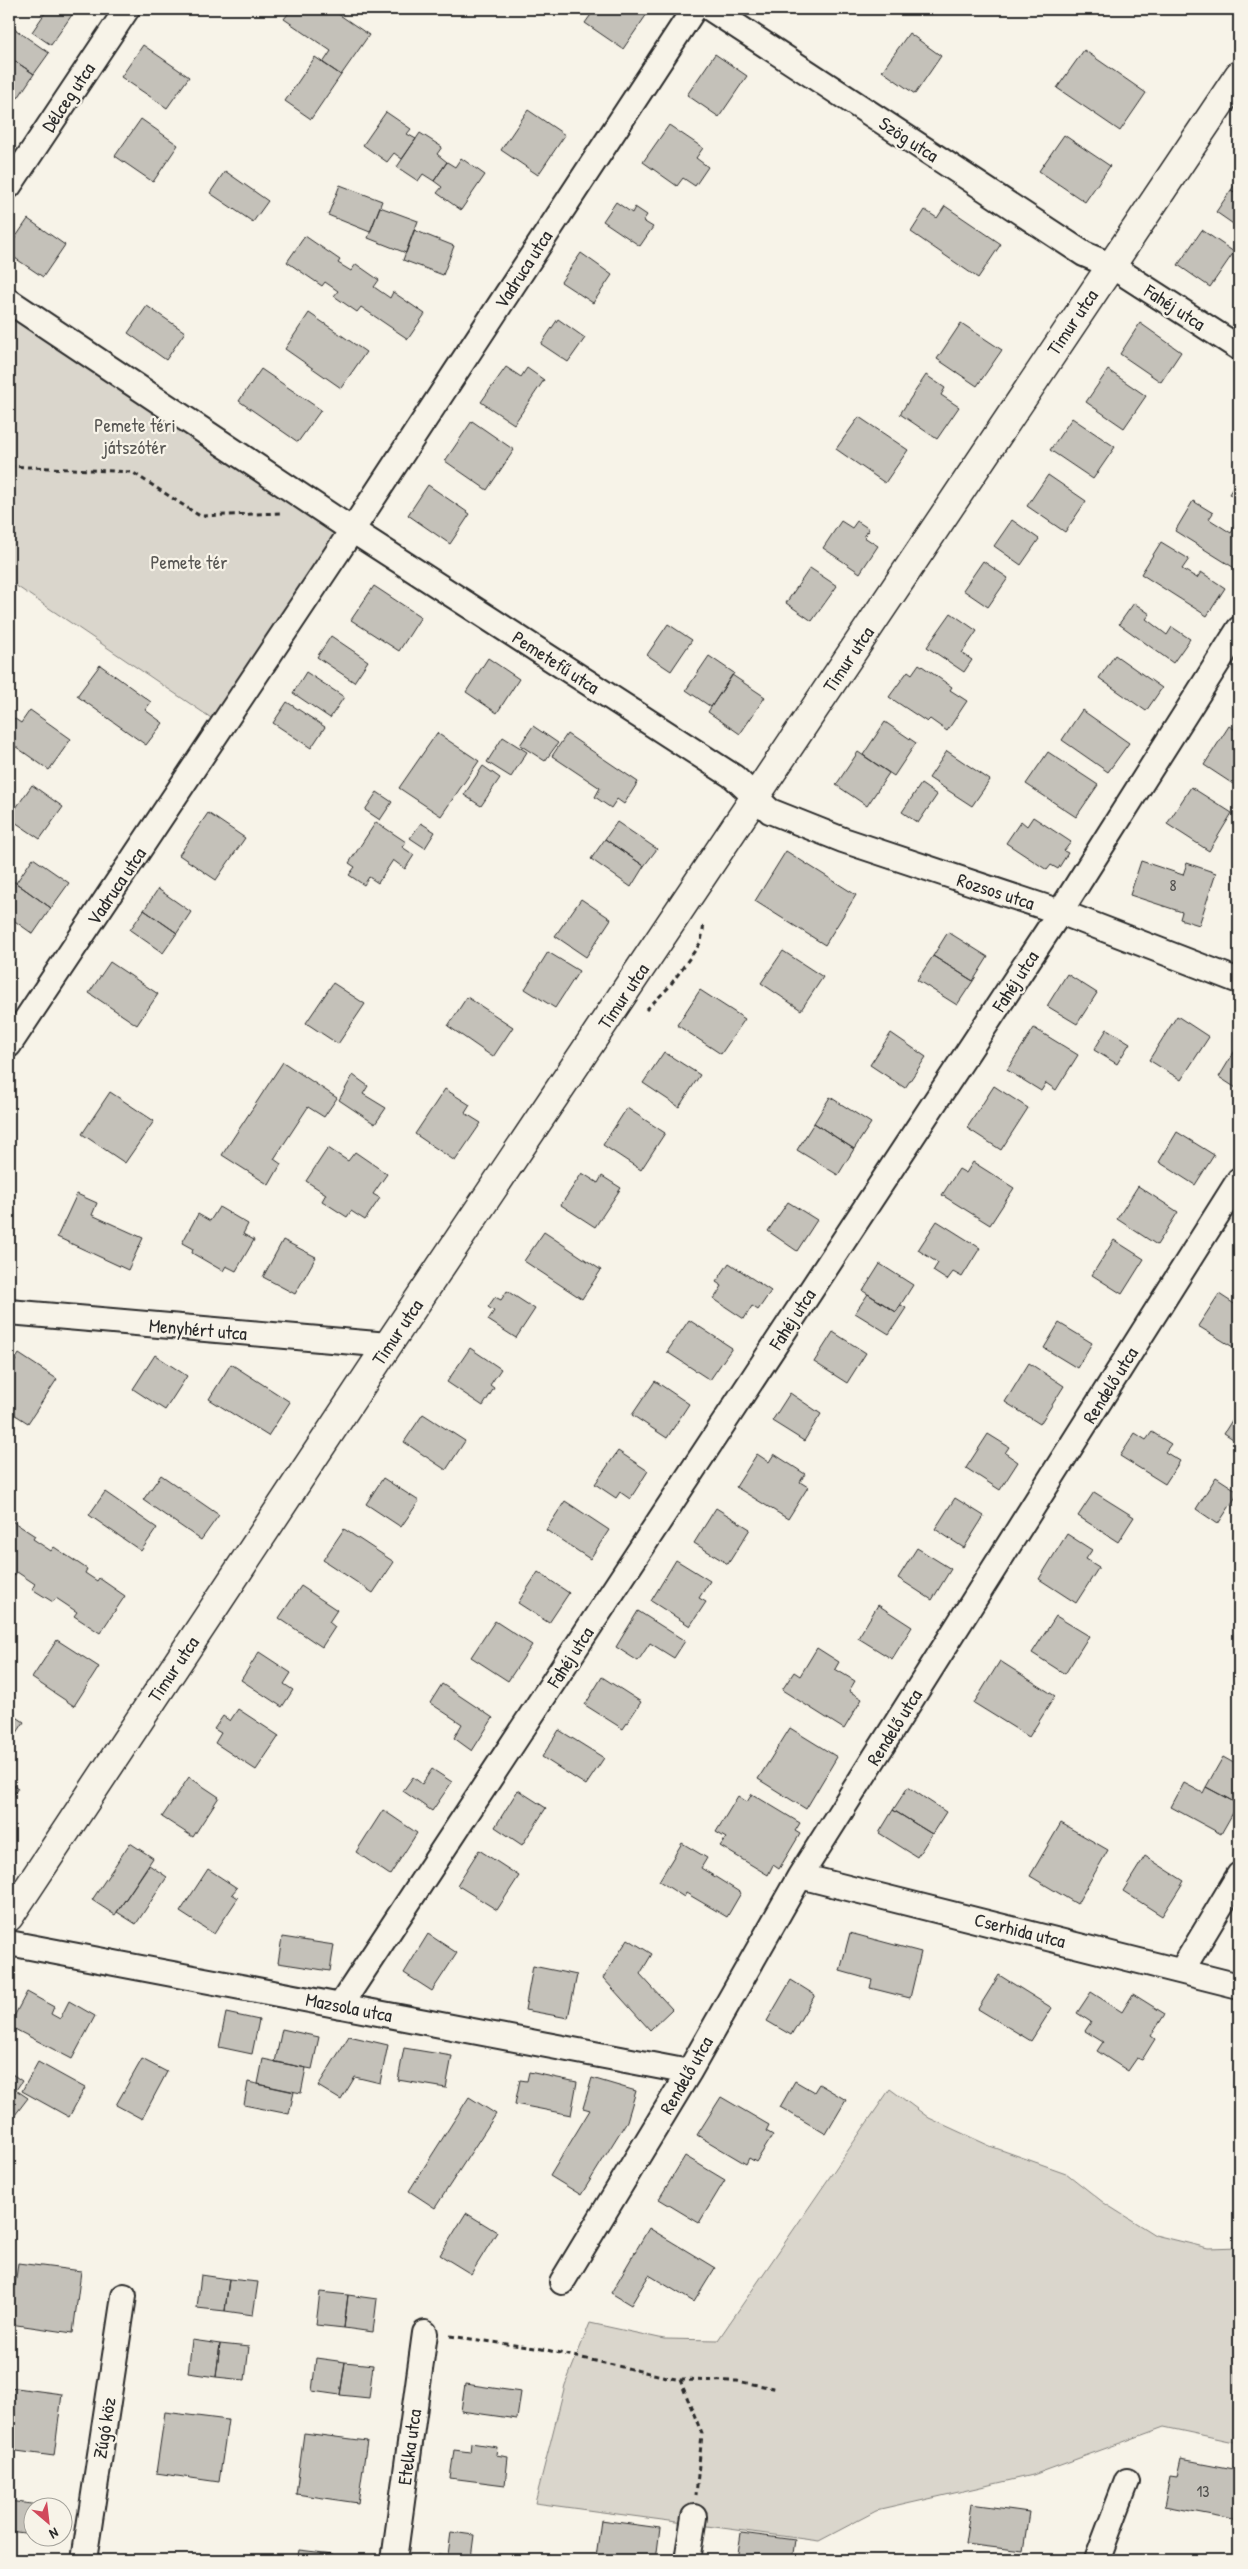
<svg xmlns="http://www.w3.org/2000/svg" width="1248" height="2569" viewBox="0 0 1248 2569" font-family="'Patrick Hand',sans-serif">
  <rect width="100%" height="100%" fill="#f7f3e8"/>
  <filter id="ink" filterUnits="userSpaceOnUse"><feTurbulence type="fractalNoise" baseFrequency=".02" numOctaves="2"/><feDisplacementMap in="SourceGraphic" scale="10" xChannelSelector="R" yChannelSelector="G"/><feConvolveMatrix kernelMatrix="1 2 1 2 8 2 1 2 1" color-interpolation-filters="sRGB"/></filter>
  <g filter="url(#ink)">
    <path fill="#dad6cc" stroke="#82807c" d="M9,301L352,530L223,726L9,581Z
      M890,2089L929,2118L990,2146L1066,2173L1104,2203L1155,2235L1208,2248L1239,2247V2443L1164,2427L1033,2475L876,2511L819,2541L535,2503L565,2385L590,2323L664,2339L718,2340Z"/>
    <path fill="#c4c1b9" stroke="#2b2b2b" d="M39,9H76L51,45L32,32L45,13Z
      M292,9H331L369,35L341,75L323,63L331,51L284,19Z
      M595,9H640L647,14L623,49L585,23Z
      M9,25L49,53L34,74L9,57Z
      M909,33L941,56L915,94L882,71Z
      M143,45L189,77L167,108L121,77Z
      M1084,50L1146,93L1120,131L1057,88Z
      M715,54L747,76L719,117L687,95Z
      M9,57L34,74L18,98L9,91Z
      M315,57L341,75L311,119L285,101Z
      M528,110L565,135L538,175L501,150Z
      M386,112L411,129L407,134L416,139L402,159L394,153L387,162L363,145Z
      M141,119L178,145L153,182L115,156Z
      M669,125L703,148L696,158L708,167L695,186L683,178L677,186L643,162Z
      M420,133L442,147L437,154L447,162L434,181L423,174L418,181L397,167Z
      M1064,135L1110,166L1085,202L1039,171Z
      M461,158L485,175L461,210L437,193L442,187L434,181L447,162L455,167Z
      M225,171L268,201L253,222L210,193Z
      M1239,179V195L1231,190Z
      M340,185L382,201L370,232L328,215Z
      M1231,190L1239,195V228L1216,212Z
      M616,202L632,213L635,207L647,215L643,221L653,227L640,246L603,221Z
      M945,206L1001,244L978,278L911,232L925,210L937,218Z
      M380,207L418,221L406,253L368,238Z
      M28,219L65,245L43,277L9,254V247Z
      M414,230L454,246L443,275L403,260Z
      M1202,230L1234,252L1210,287L1178,265Z
      M305,236L340,260L338,263L351,271L356,264L379,280L374,287L390,298L393,292L425,314L408,339L361,307L357,312L334,296L338,291L325,282L322,286L287,262Z
      M581,253L612,275L593,303L561,282Z
      M147,306L185,332L166,360L128,333Z
      M309,313L366,352L341,388L285,349Z
      M558,319L585,338L568,362L541,344Z
      M961,323L1002,350L977,386L937,359Z
      M1140,323L1181,352L1161,382L1120,354Z
      M506,367L521,377L527,368L544,380L514,424L481,402Z
      M261,369L321,410L298,442L239,401Z
      M1108,370L1146,396L1124,428L1086,402Z
      M926,375L945,388L941,395L959,407L937,439L900,414Z
      M859,417L908,450L885,483L836,449Z
      M1072,418L1115,447L1093,479L1050,450Z
      M472,421L514,450L487,490L445,461Z
      M1048,475L1086,501L1065,532L1027,506Z
      M1239,478V501L1229,494Z
      M428,485L470,514L450,544L408,515Z
      M1193,501L1213,513L1209,519L1231,533L1237,524L1239,525V564L1236,569L1175,531Z
      M1012,520L1039,539L1021,565L994,546Z
      M841,521L852,528L857,521L869,529L864,537L878,546L860,573L823,548Z
      M1161,542L1189,559L1182,569L1197,578L1201,572L1225,588L1207,616L1141,574Z
      M983,561L1008,578L988,607L963,590Z
      M810,568L837,586L812,621L786,603Z
      M374,586L421,617L399,651L351,620Z
      M1134,603L1150,614L1146,619L1167,635L1172,627L1190,639L1173,663L1119,624Z
      M951,613L977,631L962,653L972,660L964,672L927,647Z
      M668,624L692,640L671,671L647,655Z
      M331,636L368,661L354,682L317,657Z
      M1115,655L1162,688L1146,711L1099,678Z
      M709,656L734,673L711,707L686,690Z
      M488,658L519,679L497,713L466,692Z
      M919,664L952,687L950,690L967,701L947,731L930,719L927,722L889,697L908,671L912,674Z
      M100,665L151,702L145,710L163,723L146,745L77,696Z
      M306,672L344,697L330,718L293,693Z
      M732,675L765,697L740,734L708,712Z
      M287,702L325,727L311,748L273,723Z
      M30,710L71,739L49,770L9,742V715L21,723Z
      M1082,710L1129,743L1108,772L1062,740Z
      M885,722L916,743L894,776L863,755Z
      M533,726L558,743L545,761L520,745Z
      M1229,726L1239,732V781L1236,786L1204,765Z
      M437,733L479,761L441,816L399,788Z
      M567,734L638,782L624,804L617,799L611,808L595,797L600,788L552,756Z
      M503,737L527,752L511,777L487,762Z
      M947,751L990,780L972,806L929,778Z
      M858,752L889,773L867,806L836,785Z
      M1048,752L1098,785L1076,817L1026,784Z
      M483,766L500,778L481,806L464,795Z
      M921,784L937,795L918,823L902,812Z
      M32,785L63,807L40,839L9,818Z
      M1191,787L1232,813L1209,851L1167,824Z
      M377,792L392,802L380,820L365,810Z
      M208,813L245,838L216,880L179,855Z
      M1033,817L1071,842L1064,851L1068,853L1058,869L1051,865L1047,870L1006,843L1021,821L1027,826Z
      M376,822L406,842L402,847L414,855L405,869L393,860L378,883L369,877L364,885L349,875L355,867L349,863Z
      M617,822L657,849L644,866L605,839Z
      M421,823L435,832L425,848L410,838Z
      M605,839L644,866L631,887L591,859Z
      M786,851L856,895L825,945L755,901Z
      M33,858L69,883L51,908L16,883Z
      M1141,861L1183,875L1187,863L1216,873L1199,925L1180,919L1182,912L1130,895Z
      M9,878L51,908L33,934L9,917Z
      M158,889L191,912L177,933L144,910Z
      M581,899L611,919L586,957L555,936Z
      M144,910L177,933L163,953L130,930Z
      M948,932L988,957L973,981L933,956Z
      M783,951L823,977L801,1010L761,983Z
      M548,952L579,971L555,1008L525,989Z
      M933,956L973,981L957,1005L917,980Z
      M110,962L158,994L137,1025L89,993Z
      M1067,974L1097,993L1077,1024L1047,1006Z
      M333,983L365,1004L338,1044L306,1023Z
      M700,990L745,1019L721,1054L677,1025Z
      M467,997L513,1027L493,1057L448,1026Z
      M1177,1016L1209,1037L1181,1080L1149,1060Z
      M1034,1028L1078,1055L1056,1090L1046,1083L1041,1091L1007,1070Z
      M1107,1029L1130,1043L1117,1064L1094,1050Z
      M891,1033L926,1057L905,1088L870,1065Z
      M1239,1044V1090L1219,1077Z
      M664,1052L700,1075L679,1107L643,1083Z
      M283,1062L337,1098L324,1117L308,1107L274,1159L281,1164L269,1185L222,1155Z
      M353,1075L368,1086L363,1094L386,1108L375,1124L339,1100Z
      M994,1086L1028,1108L1001,1150L967,1128Z
      M445,1089L470,1105L465,1113L481,1123L455,1161L415,1134Z
      M110,1092L154,1121L125,1163L82,1134Z
      M830,1097L871,1123L854,1149L814,1123Z
      M627,1108L665,1133L641,1170L603,1145Z
      M814,1123L854,1149L838,1175L797,1150Z
      M1177,1132L1214,1155L1195,1185L1159,1162Z
      M328,1148L348,1161L355,1152L387,1174L373,1194L380,1198L365,1220L351,1211L347,1217L322,1201L326,1194L306,1181Z
      M973,1162L1014,1188L990,1225L942,1195L959,1169L966,1173Z
      M582,1173L598,1183L602,1176L621,1188L595,1227L561,1205Z
      M1138,1186L1178,1212L1157,1245L1117,1219Z
      M77,1194L97,1203L92,1215L143,1238L128,1270L57,1237Z
      M788,1202L817,1220L797,1251L768,1231Z
      M219,1207L248,1224L243,1234L254,1240L236,1271L226,1266L223,1271L192,1253L193,1249L182,1243L198,1214L210,1221Z
      M937,1221L980,1248L962,1277L953,1272L947,1280L933,1271L938,1263L918,1250Z
      M544,1232L601,1270L582,1299L524,1261Z
      M283,1240L316,1257L295,1294L263,1277Z
      M1114,1240L1144,1259L1122,1294L1092,1275Z
      M729,1263L771,1291L758,1310L752,1306L744,1319L714,1299L722,1286L716,1282Z
      M880,1264L913,1285L896,1312L863,1291Z
      M507,1291L535,1309L516,1338L488,1320L494,1311L488,1307L495,1297L501,1300Z
      M868,1294L896,1312L901,1305L906,1308L889,1334L855,1313Z
      M1219,1294L1239,1307V1337L1233,1347L1198,1326Z
      M689,1320L732,1348L710,1380L667,1352Z
      M1059,1323L1092,1343L1077,1368L1044,1348Z
      M833,1332L866,1353L847,1383L814,1362Z
      M470,1348L501,1369L490,1385L494,1388L483,1406L447,1382Z
      M19,1354L57,1379L28,1423L9,1411V1370Z
      M9,1355L16,1360L9,1370Z
      M155,1355L187,1376L165,1410L133,1389Z
      M1029,1363L1064,1386L1040,1424L1005,1402Z
      M231,1364L290,1402L268,1436L209,1399Z
      M655,1381L689,1404L667,1438L632,1415Z
      M790,1393L821,1414L804,1441L772,1421Z
      M1239,1409V1443L1224,1433Z
      M423,1414L465,1441L446,1470L404,1442Z
      M1152,1432L1171,1444L1165,1452L1180,1461L1165,1484L1120,1456L1135,1433L1146,1440Z
      M988,1434L1009,1447L1005,1453L1018,1462L1000,1490L966,1468Z
      M618,1451L648,1471L630,1499L620,1492L616,1498L595,1484Z
      M757,1454L769,1462L774,1454L805,1474L800,1482L808,1487L788,1519L736,1487Z
      M161,1475L219,1515L201,1540L143,1500Z
      M1216,1477L1239,1492L1218,1524L1196,1509Z
      M383,1478L419,1501L401,1527L366,1504Z
      M105,1492L157,1528L141,1551L89,1515Z
      M1094,1492L1134,1517L1118,1542L1078,1516Z
      M955,1498L984,1516L964,1548L935,1529Z
      M565,1501L609,1530L590,1559L546,1530Z
      M716,1508L750,1529L728,1564L694,1543Z
      M12,1521L35,1536L33,1539L51,1551L54,1547L87,1569L85,1573L97,1581L99,1578L125,1596L100,1633L74,1616L77,1612L56,1598L53,1602L32,1589L35,1584L17,1572L14,1576L9,1572V1526Z
      M344,1529L394,1562L373,1593L323,1560Z
      M1067,1534L1092,1550L1086,1559L1099,1567L1076,1603L1039,1579Z
      M917,1548L951,1569L932,1600L898,1578Z
      M676,1560L710,1581L699,1598L706,1602L690,1626L651,1601Z
      M538,1572L569,1593L549,1623L518,1603Z
      M301,1586L337,1610L329,1622L335,1627L322,1647L279,1618Z
      M878,1605L912,1627L892,1659L858,1638Z
      M638,1611L685,1641L674,1658L650,1643L638,1661L616,1647Z
      M1056,1616L1089,1636L1065,1674L1032,1653Z
      M495,1621L532,1645L508,1681L471,1657Z
      M57,1640L99,1667L74,1706L32,1678Z
      M817,1648L839,1662L835,1669L855,1681L849,1691L862,1699L844,1729L782,1690L794,1672L800,1676Z
      M259,1652L291,1673L284,1684L293,1690L282,1707L241,1680Z
      M1000,1661L1055,1696L1029,1737L974,1703Z
      M602,1677L641,1702L623,1729L585,1705Z
      M442,1684L493,1718L472,1751L454,1738L462,1724L430,1703Z
      M238,1709L279,1736L256,1770L215,1743L221,1733L214,1729L223,1716L230,1721Z
      M9,1712L24,1722L9,1745Z
      M790,1728L837,1757L806,1809L758,1779Z
      M559,1730L604,1758L586,1785L542,1757Z
      M1223,1757L1239,1766L1238,1804L1206,1787Z
      M432,1769L452,1782L432,1811L403,1791L413,1777L422,1784Z
      M189,1777L219,1797L193,1837L162,1817Z
      M9,1782L18,1788L9,1801Z
      M1184,1783L1203,1793L1206,1787L1238,1804L1221,1834L1171,1807Z
      M908,1787L946,1812L932,1834L893,1810Z
      M518,1790L546,1808L522,1845L495,1827Z
      M752,1794L800,1823L795,1831L800,1834L779,1869L773,1865L768,1875L720,1846L726,1838L716,1832L738,1796L747,1802Z
      M383,1810L417,1833L390,1875L356,1852Z
      M893,1810L932,1834L917,1857L879,1833Z
      M1061,1823L1108,1850L1077,1904L1030,1876Z
      M130,1843L153,1858L115,1915L92,1900Z
      M682,1843L707,1858L701,1868L741,1893L727,1917L686,1893L684,1897L659,1881Z
      M479,1850L519,1876L497,1910L457,1885Z
      M1145,1856L1184,1881L1162,1916L1123,1891Z
      M149,1865L167,1877L136,1924L117,1912Z
      M208,1869L237,1888L232,1894L238,1898L214,1934L180,1912Z
      M850,1933L921,1952L910,1998L870,1988L872,1980L840,1971Z
      M428,1934L457,1953L432,1991L404,1973Z
      M282,1937L334,1945L330,1971L278,1963Z
      M628,1939L652,1954L640,1974L672,2009L650,2030L603,1978Z
      M533,1966L577,1975L568,2018L525,2010Z
      M999,1975L1052,2008L1031,2041L978,2009Z
      M791,1980L815,1995L791,2035L767,2021Z
      M27,1992L54,2007L51,2014L60,2019L69,2001L95,2016L72,2059L9,2026Z
      M1091,1992L1122,2012L1133,1994L1165,2014L1151,2036L1155,2039L1142,2060L1137,2058L1128,2071L1097,2051L1103,2042L1085,2031L1091,2022L1077,2013Z
      M226,2013L259,2020L252,2054L219,2047Z
      M282,2029L319,2037L312,2069L275,2062Z
      M349,2036L388,2045L380,2083L355,2077L341,2100L318,2086Z
      M404,2048L452,2056L446,2088L398,2080Z
      M142,2059L167,2072L142,2119L116,2105Z
      M263,2059L306,2068L301,2093L258,2084Z
      M38,2062L85,2088L69,2117L22,2091Z
      M9,2072L22,2081L16,2090L28,2098L15,2115L9,2110Z
      M529,2072L577,2082L571,2115L515,2104L520,2080L527,2081Z
      M592,2078L636,2091L627,2121L581,2195L550,2176L590,2110L583,2108Z
      M795,2081L814,2092L819,2084L846,2100L826,2134L780,2107Z
      M248,2082L294,2092L289,2114L244,2105Z
      M469,2097L496,2114L435,2208L409,2191Z
      M721,2097L769,2125L766,2131L773,2135L756,2162L749,2158L746,2164L697,2135Z
      M685,2156L725,2180L699,2223L659,2199Z
      M466,2213L497,2232L471,2274L440,2255Z
      M649,2228L715,2268L694,2302L649,2275L631,2305L611,2293Z
      M18,2263L81,2271L73,2333L10,2324Z
      M201,2275L229,2279L225,2311L197,2308Z
      M229,2279L258,2282L253,2315L225,2311Z
      M320,2292L348,2295L344,2328L316,2325Z
      M348,2295L377,2299L373,2332L344,2328Z
      M192,2340L220,2344L216,2377L188,2373Z
      M220,2344L249,2347L245,2380L216,2377Z
      M316,2358L345,2362L340,2395L312,2391Z
      M345,2362L373,2365L369,2398L340,2395Z
      M465,2384L521,2392L517,2419L461,2411Z
      M9,2387L62,2394L54,2456L9,2450Z
      M165,2412L228,2420L219,2482L156,2473Z
      M304,2433L367,2441L358,2503L296,2494Z
      M471,2443L497,2447L496,2455L508,2457L505,2485L450,2478L454,2450L470,2452Z
      M1181,2459L1239,2470V2520L1164,2506L1170,2476L1177,2477Z
      M9,2501L46,2506H32V2534L9,2531Z
      M971,2504L1029,2512L1023,2551L965,2544Z
      M601,2520L660,2528L656,2560H623L596,2557Z
      M451,2532L474,2535L471,2558L486,2560H437L438,2554L448,2555Z
      M741,2533L795,2540L792,2560H737Z
      M299,2550L333,2554L332,2560H297Z"/>
    <g fill="none" stroke-linecap="round" stroke-linejoin="round">
      <g stroke="#2b2b2b" stroke-width="28">
        <path id="minor" d="M711,9L1084,254L1110,265L1239,348
          M9,186L127,9
          M9,301L352,530L734,777L770,811L843,840L1060,912L1239,981
          M9,1045L339,550L694,9
          M9,1312L388,1345
          M800,1876L1239,1986
          M9,1943L689,2072
          M1182,1970L1239,1875
          M340,2006L1060,912L1239,629
          M562,2282L689,2072L800,1876L1239,1180
          M84,2560L124,2296
          M394,2560L425,2333
          M687,2560L694,2517
          M1097,2560L1127,2481"/>
      </g>
      <g stroke="#2b2b2b" stroke-width="31">
        <path id="tertiary" d="M9,1917L388,1345L1239,75"/>
      </g>
      <path stroke="#2b2b2b" stroke-width="3" stroke-dasharray="5 4" stroke-linecap="butt" d="M9,466L132,472L200,516L281,513
        M646,1010L669,987L701,942L704,924
        M450,2336L542,2349L680,2380L702,2434L696,2495
        M680,2380L737,2381L778,2389"/>
      <use href="#minor" stroke="#f7f3e8" stroke-width="24"/>
      <use href="#tertiary" stroke="#f7f3e8" stroke-width="28"/>
    </g>
  </g>
  <g text-anchor="middle" stroke-width="4.5" stroke-linejoin="round" paint-order="stroke">
    <g font-size="16" fill="#51504e">
      <text x="1173" y="891">8</text>
      <text x="1203" y="2497">13</text>
    </g>
    <g font-size="19" fill="#2b2b2b" stroke="#f7f3e8">
      <text transform="translate(68 97) rotate(-56)" y="7">Délceg utca</text>
      <text transform="translate(909 139) rotate(33)" y="7">Szög utca</text>
      <text transform="translate(523 269) rotate(-57)" y="7">Vadruca utca</text>
      <text transform="translate(1175 307) rotate(33)" y="7">Fahéj utca</text>
      <text transform="translate(1072 322) rotate(-56)" y="7">Timur utca</text>
      <text transform="translate(848 659) rotate(-56)" y="7">Timur utca</text>
      <text transform="translate(556 662) rotate(33)" y="7">Pemetefű utca</text>
      <text transform="translate(116 886) rotate(-56)" y="7">Vadruca utca</text>
      <text transform="translate(996 891) rotate(18)" y="7">Rozsos utca</text>
      <text transform="translate(1015 981) rotate(-57)" y="7">Fahéj utca</text>
      <text transform="translate(623 996) rotate(-56)" y="7">Timur utca</text>
      <text transform="translate(792 1319) rotate(-57)" y="7">Fahéj utca</text>
      <text transform="translate(198 1329) rotate(5)" y="7">Menyhért utca</text>
      <text transform="translate(397 1332) rotate(-56)" y="7">Timur utca</text>
      <text transform="translate(1110 1385) rotate(-58)" y="7">Rendelő utca</text>
      <text transform="translate(570 1657) rotate(-57)" y="7">Fahéj utca</text>
      <text transform="translate(173 1669) rotate(-56)" y="7">Timur utca</text>
      <text transform="translate(894 1727) rotate(-58)" y="7">Rendelő utca</text>
      <text transform="translate(1020 1930) rotate(14)" y="7">Cserhida utca</text>
      <text transform="translate(349 2007) rotate(11)" y="7">Mazsola utca</text>
      <text transform="translate(686 2075) rotate(-60)" y="7">Rendelő utca</text>
      <text transform="translate(104 2428) rotate(-81)" y="7">Zúgó köz</text>
      <text transform="translate(409 2447) rotate(-82)" y="7">Etelka utca</text>
    </g>
    <g font-size="19" fill="#575653" stroke="#f7f3e8">
      <text x="135" y="432">Pemete téri<tspan x="135" dy="22">játszótér</tspan></text>
      <text x="189" y="569">Pemete tér</text>
    </g>
  </g>
  <rect width="1248" height="2569" fill="none" stroke="#f7f3e8" stroke-width="30"/>
  <rect x="15" y="15" width="1218" height="2539" fill="none" stroke="#2b2b2b" stroke-width="2" filter="url(#ink)"/>
  <g transform="translate(48 2522) rotate(152)"><circle r="24" fill="#f7f3e8" stroke="#a5a39c"/>
  <path d="M0-4L9 19L0 12L-9 19Z" fill="#d1495b"/>
  <text y="-8" font-size="14" font-weight="bold" text-anchor="middle" fill="#2b2b2b">N</text>
  </g>
</svg>
